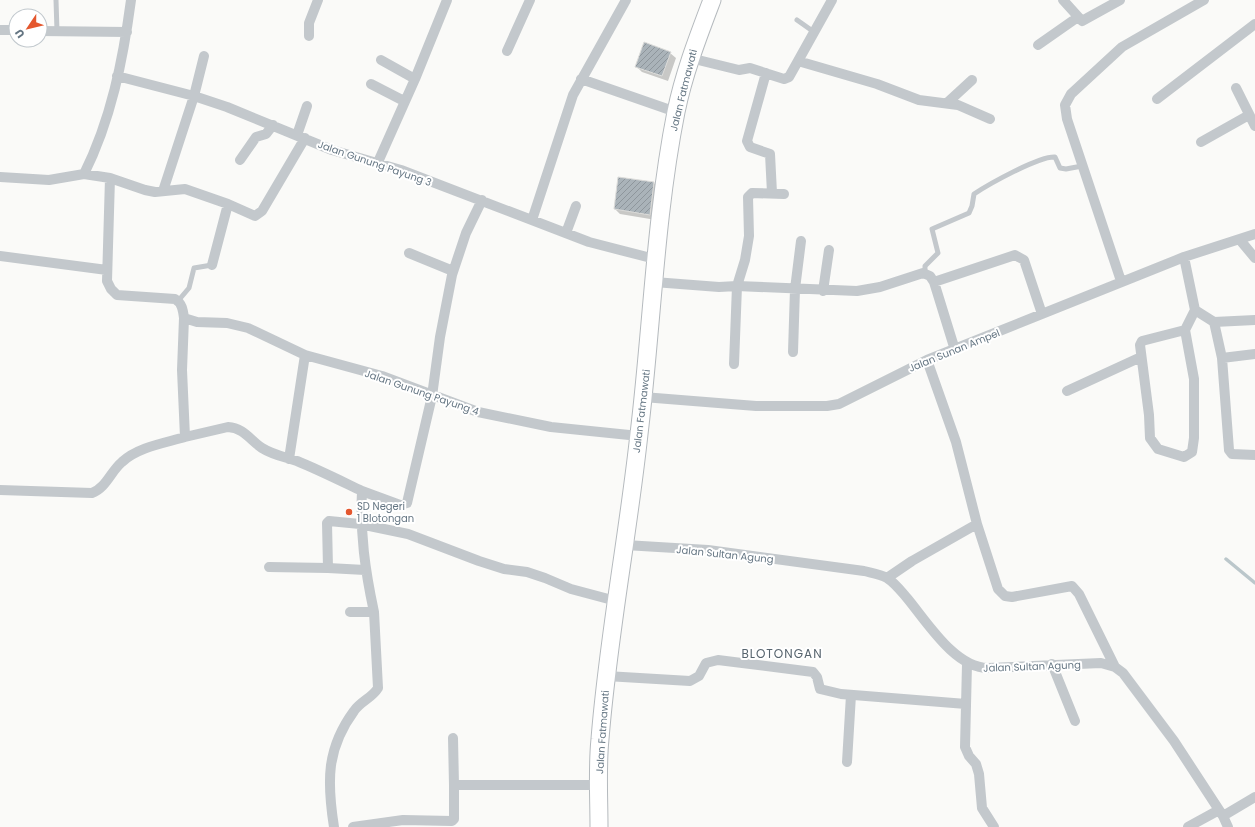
<svg xmlns="http://www.w3.org/2000/svg" width="1255" height="827" viewBox="0 0 1255 827" font-family="Poppins,sans-serif">
  <defs>
    <pattern id="building-hatch" width="6" height="6" patternUnits="userSpaceOnUse"><rect width="6" height="6" fill="#aab3b9"/><path d="M-1 1l2-2M0 6l6-6M5 7l2-2" fill="none" stroke="#8e969c"/></pattern>
  </defs>
  <rect width="100%" height="100%" fill="#fafaf8"/>
  <path fill="#0003" d="M670,53L676,58L668,81L642,72L636,66Z
    M619,178L654,183L659,189L656,220L620,214L615,209Z"/>
  <g fill="none" stroke-linecap="round" stroke-linejoin="round">
    <path stroke="#bbc7cb" stroke-width="3.5" d="M1226,559L1255,583"/>
  </g>
  <path fill="url(#building-hatch)" stroke="#dcdcda" d="M644,42L671,52L662,76L635,67Z
    M618,177L654,182L650,215L614,209Z"/>
  <g fill="none" stroke-linecap="round" stroke-linejoin="round">
    <g stroke="#b5babe" stroke-width="19">
      <path id="primary" d="M599,827C599,798 597,768 600,739C608,637 628,536 639,434C652,327 655,218 676,112C684,73 698,37 712,0"/>
    </g>
    <path stroke="#c3c8cc" stroke-width="5" d="M56,0L57,31
      M797,20L814,32
      M925,273V266L938,253L932,229L969,213L972,206L974,194C989,184 1039,156 1055,157L1060,168L1066,169L1082,166
      M178,301L189,288L194,268L212,265"/>
    <path stroke="#c3c8cc" stroke-width="10" d="M131,0C123,60 111,120 84,174L110,178L107,281L111,289L117,295L175,299C182,303 183,310 184,318L197,322L227,323L248,328L305,355L382,376L478,412L551,427L639,436
      M832,0L798,61L877,84L919,100L958,105L990,119
      M1063,0L1082,21L1120,0
      M0,30H16
      M40,31L127,32
      M309,36V23L318,0
      M1038,45L1078,17
      M507,51L530,0
      M690,58L739,70L750,68L784,79L789,77L798,61
      M381,60L415,79
      M766,73L747,141L750,147L770,154L772,193
      M117,76L194,96L227,107L332,150L401,170L589,242L655,259
      M581,79L676,112
      M371,84L404,101
      M1236,88L1255,126
      M1157,99L1255,24
      M947,103L972,80
      M297,135L307,106
      M1201,142L1249,115
      M240,160L256,137L266,134L273,125
      M378,162L415,79L447,0
      M0,177L49,180L84,174
      M110,178L145,190L155,192L185,189L228,204L255,216L262,211L305,138
      M163,191L194,96L204,56
      M532,220L573,95L626,0
      M566,233L576,206
      M1240,240L1255,258
      M409,253L453,271
      M0,256L107,270
      M1184,257L1195,310L1185,330L1194,379V438L1192,452L1184,457L1158,449L1150,438L1149,415L1140,345L1142,341L1185,330
      M212,265L228,204
      M1121,281L1067,119L1065,105L1071,94L1122,47L1204,0
      M654,282L719,287L737,286L857,291L880,287L923,273L930,276L934,282L1015,255L1024,260L1042,314
      M934,282L955,350
      M823,291L829,250
      M1195,310L1214,322L1255,320
      M184,318L182,370L185,437L228,427C244,428 250,440 262,448C273,455 285,457 297,461C319,470 341,481 362,491
      M1214,322L1222,358L1229,450L1232,454L1255,455
      M793,352L795,289L801,241
      M1222,358L1255,354
      M927,360L956,442L977,524L998,589L1005,596L1012,597L1072,586L1079,594L1115,667
      M734,364L737,286L745,260L749,236L748,197L752,193L784,194
      M1067,391L1141,357
      M643,397L756,406H827L839,404L927,360L1184,257L1255,234
      M289,459L305,355
      M0,490L92,493C106,488 111,471 122,462C138,447 165,443 185,437
      M625,545L708,550L864,571C872,573 880,574 887,578C895,583 901,591 907,598C927,622 955,668 988,668L1101,663L1115,667L1123,673L1174,741L1223,816L1228,827
      M269,567L328,568
      M365,570L328,568L327,523L329,521L360,524L408,534L479,561L504,569L527,572L545,578L571,589L616,601
      M887,578L912,561L977,524
      M350,612H374C365,570 360,534 362,491L400,505L407,503L432,396L440,337L452,275L466,233L482,200
      M967,664L965,747L969,756L976,764L979,774L982,808L994,827
      M1052,664L1075,721
      M606,676L690,681L699,676L706,663L718,660L813,672L817,677L820,689L841,694L966,704
      M453,738L454,785
      M847,762L851,695
      M1223,816L1255,797
      M334,827C327,782 326,749 354,711C361,701 372,698 378,688L374,612
      M353,827L403,820L452,821L454,819V785H599
      M1188,827L1219,810"/>
    <use href="#primary" stroke="#fff" stroke-width="17"/>
  </g>
  <circle fill="#e4572e" stroke="#fff" stroke-width="1.5" cx="349" cy="512" r="4"/>
  <g text-anchor="middle" stroke-width="4" stroke-linejoin="round" paint-order="stroke">
    <g font-size="10" fill="#657683" stroke="#fff">
      <text transform="translate(683 90) rotate(-76)" y="4">Jalan Fatmawati</text>
      <text transform="translate(375 163) rotate(19)" y="4">Jalan Gunung Payung 3</text>
      <text transform="translate(954 350) rotate(-22)" y="4">Jalan Sunan Ampel</text>
      <text transform="translate(422 392) rotate(19)" y="4">Jalan Gunung Payung 4</text>
      <text transform="translate(641 411) rotate(-83)" y="4">Jalan Fatmawati</text>
      <text transform="translate(725 554) rotate(6)" y="4">Jalan Sultan Agung</text>
      <text transform="translate(1032 666) rotate(-2)" y="4">Jalan Sultan Agung</text>
      <text transform="translate(602 732) rotate(-86)" y="4">Jalan Fatmawati</text>
    </g>
    <g font-size="10" fill="#657683" stroke="#fff" text-anchor="start">
      <text x="357" y="510">SD Negeri<tspan x="357" dy="12">1 Blotongan</tspan></text>
    </g>
    <g font-size="12" letter-spacing="1" fill="#57646e" stroke="#fff">
      <text x="782" y="658">BLOTONGAN</text>
    </g>
  </g>
  <g transform="translate(28 28) rotate(235)"><circle r="19" fill="#ffffff" stroke="#c1c8cd"/>
  <path d="M0-3L7 15L0 10L-7 15Z" fill="#e4572e"/>
  <text y="-6" font-size="11" font-weight="bold" text-anchor="middle" fill="#657683">U</text>
  </g>
</svg>
